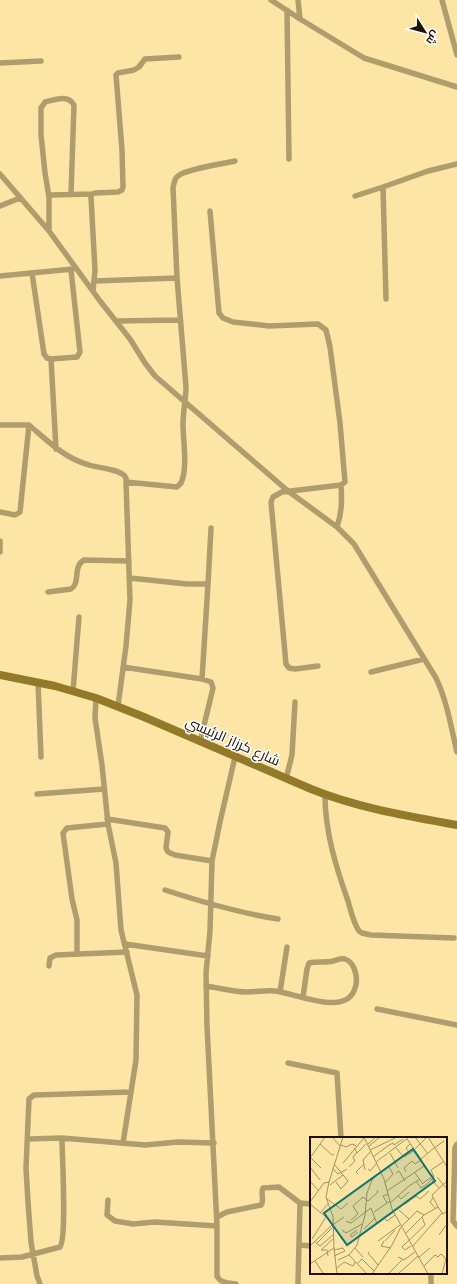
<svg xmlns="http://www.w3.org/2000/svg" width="457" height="1284" viewBox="0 0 457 1284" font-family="Quicksand,Cairo,sans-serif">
  <rect width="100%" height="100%" fill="#fde6a5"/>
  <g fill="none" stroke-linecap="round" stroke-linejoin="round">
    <path stroke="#af9d6e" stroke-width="5.5" d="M271,0L300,19L364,58L457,87
      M298,0L300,19
      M442,0L457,55
      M287,10L289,159
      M0,63L41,61
      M0,174L49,231L100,301L130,339L145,363L155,376L288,491L337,527L354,544L436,678C447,701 451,727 457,752
      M355,196L383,187
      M49,197L45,173L41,135V108L45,102C55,100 68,94 74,105L71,194
      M0,206L20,198
      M210,211L219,313L223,318L233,322L269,326L318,324L326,330L330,347L340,423L345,482L341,485L282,492L273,497L271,502L286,664L289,668L295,669L318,666
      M49,231V197L51,195L92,194
      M32,273L44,354L47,358L51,359L77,357L80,352L71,270
      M0,276L73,269
      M94,281L177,278
      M93,291L95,270L91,197L92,194L95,193L118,192L122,190L123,187L122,150L116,75L118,73L134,70L139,67L145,59L179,57
      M386,299L383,187L428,171L457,164
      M116,321L180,320
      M51,359L56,449
      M0,425H29C48,441 64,458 89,465C98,468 122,469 126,478V482L177,487L181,483C188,468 183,441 183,424C183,411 186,399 186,387L177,278L173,188C174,184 174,179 178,176C186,169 222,164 235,161
      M0,512L15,515L20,512L29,425
      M337,527C342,512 342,500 341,485
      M0,541V552
      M130,578L187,584H208L211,528
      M48,592L71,589C81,583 72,567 84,560L129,561
      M123,667L202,679L211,682L213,688L200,742
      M371,672L424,659
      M202,679L208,584
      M38,682L41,757
      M73,691L79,617
      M96,698L95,718L102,765L108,824L116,863L121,930L137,995L136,1060L123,1143
      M118,706L126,646L130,600L126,482
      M235,757L220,822L212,861L210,931L206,973L207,1026L217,1226V1276C220,1283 229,1283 236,1284
      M286,779L292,755L295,702
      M37,794L104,789
      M325,795C325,832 336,867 348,901C351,911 353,922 359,931L362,933L371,935L454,938
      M107,819L165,828L168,832L166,848L168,852L175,855L212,861
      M165,890C202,902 239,913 278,919
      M125,944L208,956
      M77,953V920L72,899L63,833L67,828L108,824
      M49,966L50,958L56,955L127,952
      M206,986C220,988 234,992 248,992C257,992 266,990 275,991C295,993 343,1016 354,991C359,981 356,963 345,959C340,958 337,960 333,961C325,963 317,961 309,963L307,969L303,997
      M280,992L287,947
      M377,1009L457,1025
      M288,1063L337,1073L341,1138
      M28,1139L62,1138L145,1145L178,1142L214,1143
      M457,1144L455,1148L453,1221L457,1226
      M108,1200L107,1215L115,1221L133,1224L155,1222L217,1226
      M217,1217L227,1212L261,1205C265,1200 260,1193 263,1188L279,1187L300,1203
      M300,1245L311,1246
      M0,1258L22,1257L60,1247C67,1238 62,1154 62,1138
      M431,1273V1284
      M40,1284L37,1276L31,1242L28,1202L26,1168L29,1099L34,1095L131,1092
      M298,1284L300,1203L311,1204"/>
    <path stroke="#937928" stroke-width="8" d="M0,675L55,686L96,698L144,717L311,789C358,808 407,816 457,825"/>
  </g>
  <g text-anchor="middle" stroke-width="3" stroke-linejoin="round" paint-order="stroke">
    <g font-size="14" fill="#1b1300" stroke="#fff">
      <text transform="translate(233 741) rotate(24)" y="5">شارع كرزاز الرئيسي</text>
    </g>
  </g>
  <g transform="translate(310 1137)">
    <rect width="137" height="137" fill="#fde6a5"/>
    <path fill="none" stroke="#a39263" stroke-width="1" d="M22,0L30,9M54,0L74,42L82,72L118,137M105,0L118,17M118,0L137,30M97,2L111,22L124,11M10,7L22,18L24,17M31,8L36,10L42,7L46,9M57,8L66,0M58,10L70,0M86,11L93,19L99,15L96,11L100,7M124,11L134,4M60,13L87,0M104,13L117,0M47,16L56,7M80,16L88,31M0,20L11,31M63,20L79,8L83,6L84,8L93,2M94,20L105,13M0,21L15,0M66,25L99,0M33,26L54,1M24,27L38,44L31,52L26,45M0,30L10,43M39,30L45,24L43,20L47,15L44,11M23,32L28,37L37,32M58,32L60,34L67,26M55,33L53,23L61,14M96,35L94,31L102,24L105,27L111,23M86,36L89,34L95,44M105,36L113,47M48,37L46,35L54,27M127,40L137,52M0,44L8,53M106,44L111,51L116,48L124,40L121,33L133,25M19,45L33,0M75,46L83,37L79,30M112,47L120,41L129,51M20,48L33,38M77,54L114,29L111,22M88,59L91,62L99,55M123,61L120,65L126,72M17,62L31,72L38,66M0,65L14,46L19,45L16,60L23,80L24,111M77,66L73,59L78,57M80,66L99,49L110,42M0,67L16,80L2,102M95,67L106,59L110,62L119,54M128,70L133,77L137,74M89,73L99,82M64,75L80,64M84,75L74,81L77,84L85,78M10,76L18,67M41,83L48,77L43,69L53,60L58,64L68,55L67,53M36,84L41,86L61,71L67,87M24,87L34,80M62,90L72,83M54,92L65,81M32,93L36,96L52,87M47,93L40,98L42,100L48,95M95,97L114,78L128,70L122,58L137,44M129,98L137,87M4,104L10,109L23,98M68,104L90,88M74,104L71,109L81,111M75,104L85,93M7,106L23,90M0,109L23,87M101,109L95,113L92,110L115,88L112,80M102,110L132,76M45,111L53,120M11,113L23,102M11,113H17L18,119M24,113L33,111L35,114L24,119M59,115L58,116L68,128M88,120L94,123L105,115M109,120L120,111M28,123L39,118M5,124L13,136M0,127L24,111L27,137M47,127L52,122L64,134M114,129L125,118L128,120L131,117L136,122M27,131L34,125L43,129L45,125M57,137L39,118L47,108L55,78L57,56L62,43L71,34M62,137L82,108L91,90L107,74L114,78M78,137L92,123M88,137L108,119M132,137L137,118"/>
    <path fill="#0f766e" fill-opacity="0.15" stroke="#0f766e" stroke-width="2" d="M103,12L125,44L37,108L14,76Z"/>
    <rect width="137" height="137" fill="none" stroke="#1b1300" stroke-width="2"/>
  </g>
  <g transform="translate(425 32) rotate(126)" stroke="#ffffff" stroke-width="3" paint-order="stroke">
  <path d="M0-3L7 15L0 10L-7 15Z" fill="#1b1300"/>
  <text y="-6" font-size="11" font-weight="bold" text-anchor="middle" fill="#1b1300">ش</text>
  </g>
</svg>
